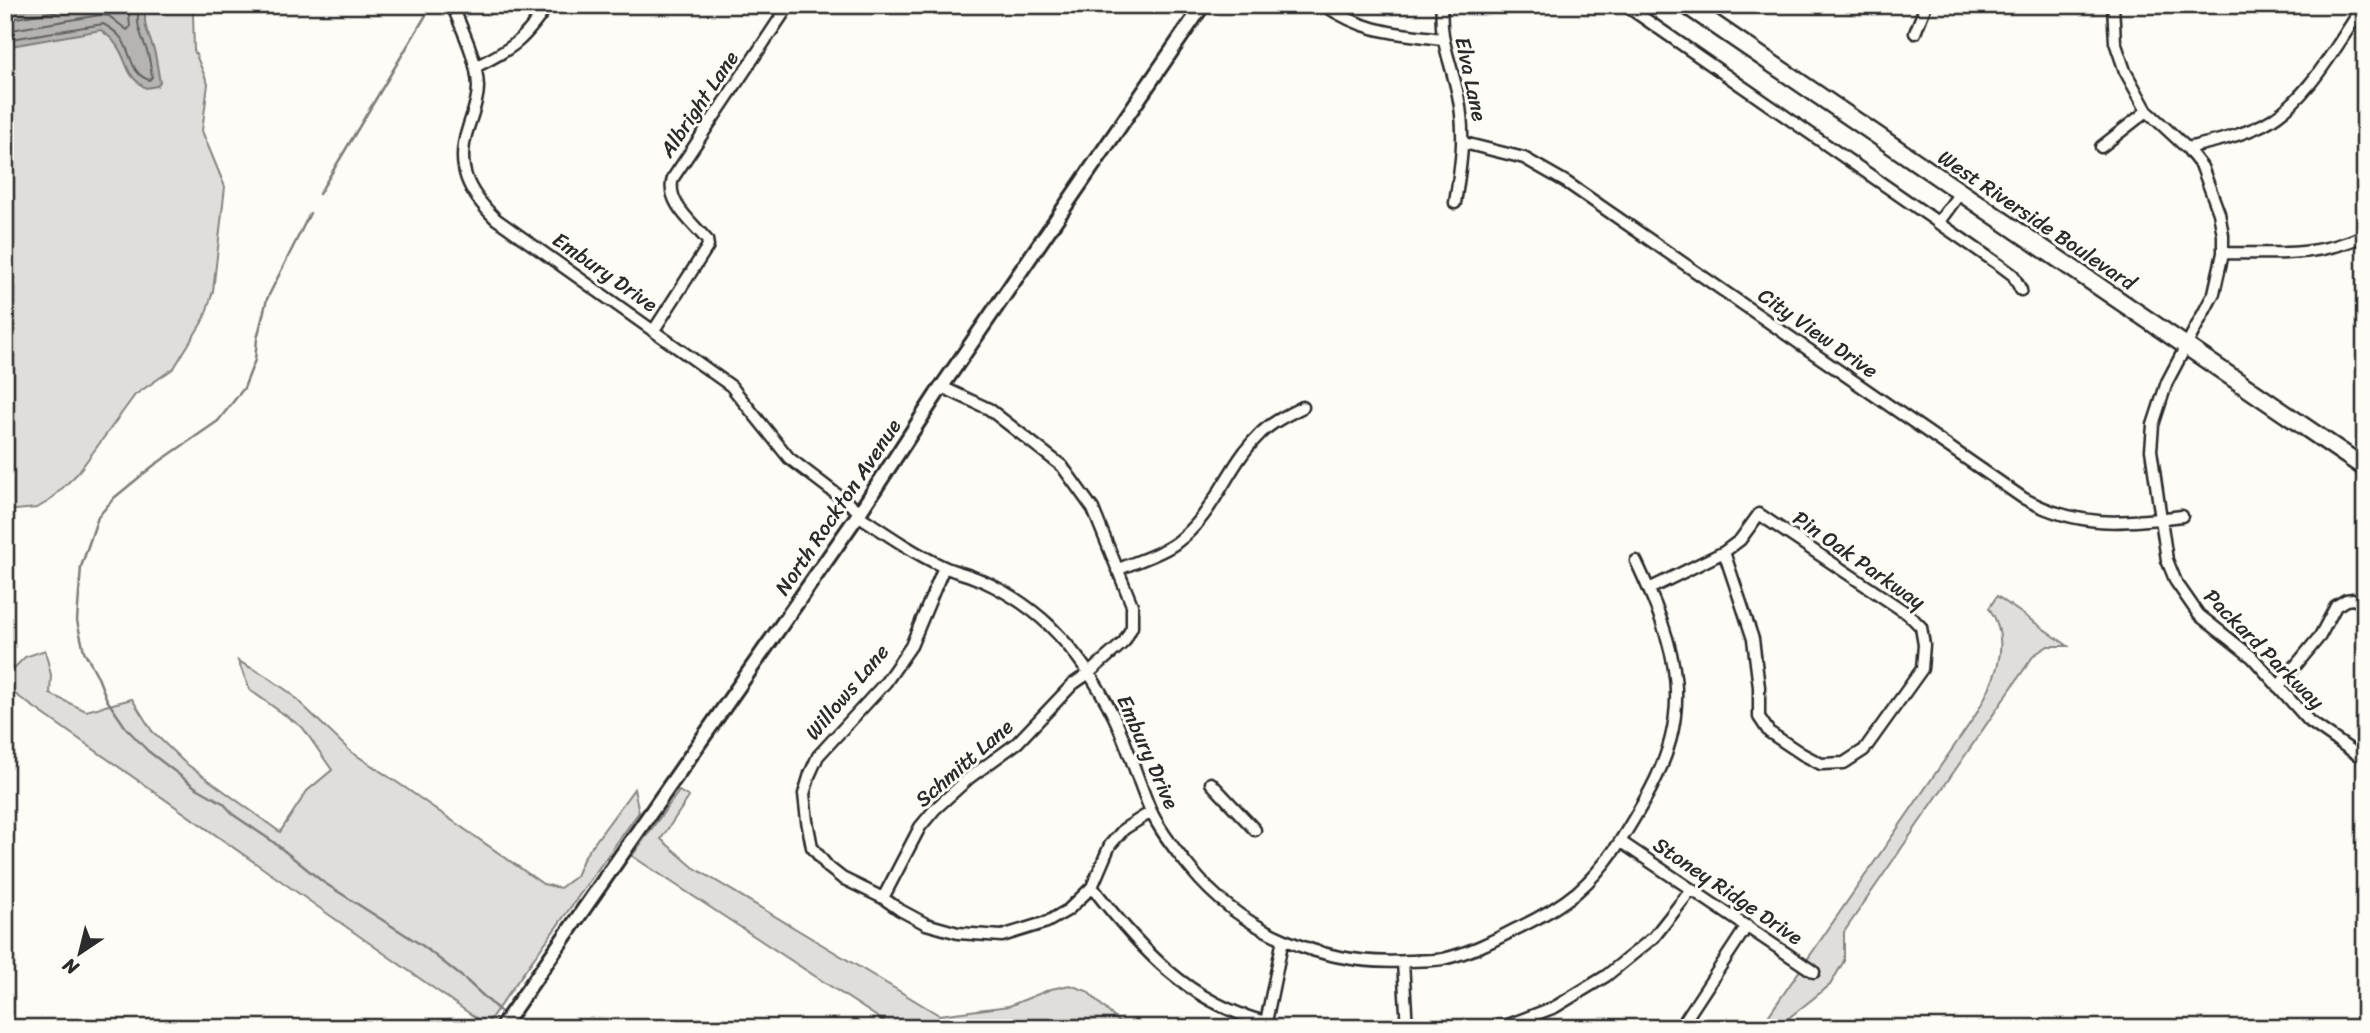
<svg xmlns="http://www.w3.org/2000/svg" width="2370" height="1033" viewBox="0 0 2370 1033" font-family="Sriracha,sans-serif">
  <rect width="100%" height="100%" fill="#fdfcf7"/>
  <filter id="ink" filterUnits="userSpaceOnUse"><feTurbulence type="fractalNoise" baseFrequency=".0143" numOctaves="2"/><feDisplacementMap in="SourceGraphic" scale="14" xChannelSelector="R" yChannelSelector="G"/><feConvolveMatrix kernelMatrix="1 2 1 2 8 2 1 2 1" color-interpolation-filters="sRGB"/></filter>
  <g filter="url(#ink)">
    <path fill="#dfdeda" stroke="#858482" stroke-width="2" d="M5,5H195L193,14L194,50L208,84L202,131L225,187L213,291L204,319L174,368L135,395L77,474L49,501L37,508L5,511Z
      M1997,596L2068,646H2048L2034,655L1844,932V961L1830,985L1776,1028H1760L1975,716C1993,684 2014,643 1989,608Z
      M45,650L51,675L50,694L86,711L132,699L152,731L184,762L280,832L307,791L332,770L303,728L250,690L238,661L263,674L289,692L350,751L407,789L543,884L560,888L576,876L584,857L634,789L639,812L486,1025L5,687V677L25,657Z
      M679,791L689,797L661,839L693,867L939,1015L1009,1006L1051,989L1070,985L1087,991L1125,1028H894L632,856Z"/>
    <path fill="#b5b4b1" stroke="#7e7d7b" stroke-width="2" d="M5,5H147C141,27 150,35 155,54C157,63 158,73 160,82L157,86L146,88C122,74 129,59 114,42C111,37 105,34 101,30L5,47Z"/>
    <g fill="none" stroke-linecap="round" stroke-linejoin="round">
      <path stroke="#626261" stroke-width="2" d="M5,20L92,5
        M5,31L100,15L109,16L127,30L130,27L129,15L131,5
        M5,40L103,24C109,27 117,33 121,38C132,53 130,74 149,80L152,77C151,69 150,61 148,54C142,35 134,26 140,5"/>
      <path stroke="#7e7d7b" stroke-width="2.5" d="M319,194L432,5
        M310,213L267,299L257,339L255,360L244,388L218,421L153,466L114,498L98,517L81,567L77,621L84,651L97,675L107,700L126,728L148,751L195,787L223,803L235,816L272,841L323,882L423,946L466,980L503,1014
        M517,1024L522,1028"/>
      <g stroke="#2b2b2b" stroke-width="15">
        <path id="minor" d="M452,5C463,32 477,58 478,87C478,101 472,115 468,128C455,167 468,192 496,219L731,386L789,458L860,512
          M1324,5C1366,33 1394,33 1442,39
          M1442,5C1439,41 1451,61 1458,95C1466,134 1461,165 1455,203
          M1625,5L2001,266L2013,275L2021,290
          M2113,5L2115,42L2125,71L2147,111L2187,148L2202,167L2219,213L2223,235V253L2214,293L2167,382L2153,425L2151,450L2167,560L2176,582L2199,615L2252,657L2309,721L2365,760
          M1915,33L1926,5
          M477,66C514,48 524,40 548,5
          M1464,143L1524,158L1566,182L2023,498C2077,528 2123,524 2182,516
          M2101,147L2147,111
          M2187,148C2213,142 2240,136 2264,124C2307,102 2337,44 2364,5
          M1938,223L1960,193
          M2223,253C2275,253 2316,258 2365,235
          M654,330L708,246L707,240C693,223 665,202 673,178L789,5
          M858,515C885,533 912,552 942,566C952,571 963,573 973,577C1000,587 1029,606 1050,626C1076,652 1098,684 1114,717C1128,746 1137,778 1150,809C1159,830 1175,850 1190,868C1243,934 1327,967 1410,961C1421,960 1433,961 1443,959C1469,953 1493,941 1516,929C1537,919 1559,907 1577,892C1607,866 1624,836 1643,803C1697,711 1678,651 1636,561
          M944,567L911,646L886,682L818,756L810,774L804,794L807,821L812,847L828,867L842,878L883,898L900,910L926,924L958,933L1002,936L1047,922L1068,910L1092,887L1110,845L1124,829L1151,812
          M1117,570C1136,561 1160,555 1176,543C1214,516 1226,468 1258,436C1270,423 1287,415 1303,407
          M1649,589L1724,552L1740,540L1759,514L1908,614L1921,627L1924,645L1922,669L1864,750L1844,763L1821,764L1802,754L1769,732L1759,717V687L1753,639L1724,552
          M2278,687L2320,636L2336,606L2346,600L2353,599L2365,604
          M1211,783L1255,830
          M1621,842L1814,972
          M1092,887C1140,948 1188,1003 1266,1022
          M883,898L920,827L935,809L969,778L1017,743L1073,684L1089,673L1124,642L1132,627V605L1093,509L1062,466L989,409L942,387
          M1403,962L1407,1028
          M1265,1027L1283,939
          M1500,1028L1555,1007L1606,976L1654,937L1691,890
          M1680,1028L1747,926"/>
      </g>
      <g stroke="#2b2b2b" stroke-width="18">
        <path id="tertiary" d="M501,1028L858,515L936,395L1203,5"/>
      </g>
      <g stroke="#2b2b2b" stroke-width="21">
        <path id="primary" d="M1686,5L2365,468"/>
      </g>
      <use href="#minor" stroke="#fdfcf7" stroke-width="10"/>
      <use href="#tertiary" stroke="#fdfcf7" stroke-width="12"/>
      <use href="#primary" stroke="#fdfcf7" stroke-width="16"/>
    </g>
  </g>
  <g text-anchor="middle" stroke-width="6" stroke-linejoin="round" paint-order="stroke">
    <g font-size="21" fill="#2b2b2b" stroke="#fdfcf7">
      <text transform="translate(1471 79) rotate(78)" y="7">Elva Lane</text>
      <text transform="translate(699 104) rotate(-56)" y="7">Albright Lane</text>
      <text transform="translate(2037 220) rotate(34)" y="7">West Riverside Boulevard</text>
      <text transform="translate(605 272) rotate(35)" y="7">Embury Drive</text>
      <text transform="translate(1818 333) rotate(35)" y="7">City View Drive</text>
      <text transform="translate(838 507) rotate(-56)" y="7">North Rockton Avenue</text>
      <text transform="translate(1859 560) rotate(35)" y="7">Pin Oak Parkway</text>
      <text transform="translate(2264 649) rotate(45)" y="7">Packard Parkway</text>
      <text transform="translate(847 692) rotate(-50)" y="7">Willows Lane</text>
      <text transform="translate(1148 752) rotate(66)" y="7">Embury Drive</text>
      <text transform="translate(964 763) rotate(-41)" y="7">Schmitt Lane</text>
      <text transform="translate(1728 891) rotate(34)" y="7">Stoney Ridge Drive</text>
    </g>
  </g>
  <rect width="2370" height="1033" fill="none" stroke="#fdfcf7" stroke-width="28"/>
  <rect x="14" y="14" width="2342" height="1005" fill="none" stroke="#2b2b2b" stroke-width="2.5" filter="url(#ink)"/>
  <g transform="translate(80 953) rotate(215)" stroke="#fdfcf7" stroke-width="5" paint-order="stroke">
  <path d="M0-5L12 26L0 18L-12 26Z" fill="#2b2b2b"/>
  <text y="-10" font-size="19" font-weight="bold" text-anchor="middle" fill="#2b2b2b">N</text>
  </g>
</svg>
